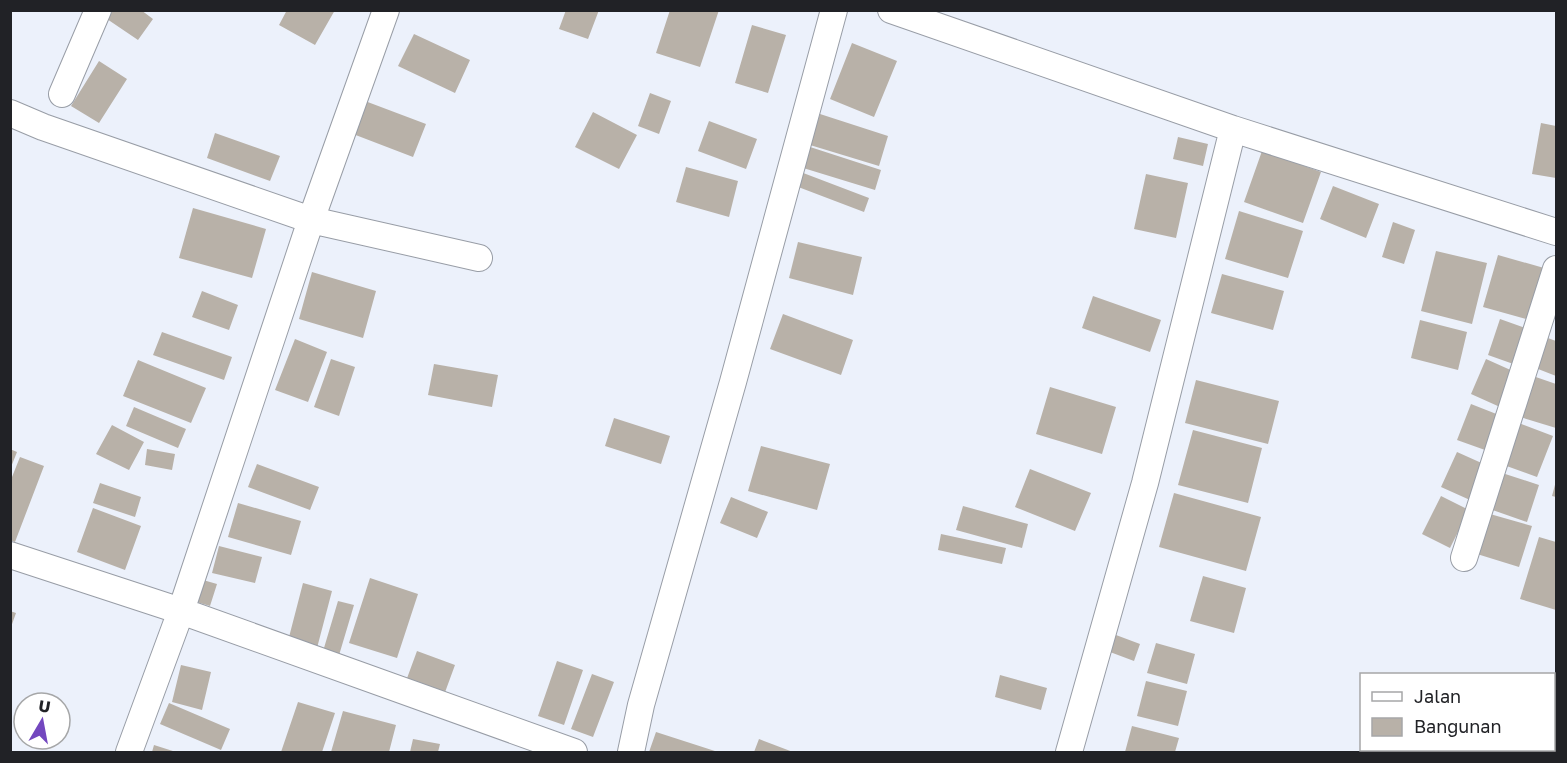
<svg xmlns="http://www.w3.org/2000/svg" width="1567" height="763" viewBox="0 0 1567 763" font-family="'Golos Text',sans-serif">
  <rect width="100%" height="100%" fill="#ecf1fb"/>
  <path fill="#b8b1a8" d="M113,10H141L153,19L138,40L107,19Z
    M287,10H335L315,45L279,25Z
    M566,10H599L588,39L559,29Z
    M670,10H719L700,67L656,53Z
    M752,25L786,35L768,93L735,83Z
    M414,34L470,60L455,93L398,66Z
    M852,43L897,61L874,117L830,99Z
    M99,61L127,79L99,123L71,106Z
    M650,93L671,101L659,134L638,126Z
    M365,101L426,124L413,157L353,134Z
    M593,112L637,135L619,169L575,147Z
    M820,114L888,136L879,166L810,145Z
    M709,121L757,139L746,169L698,151Z
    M1541,123L1556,126V178L1532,174Z
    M215,133L280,156L270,181L207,158Z
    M1178,137L1208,144L1203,166L1173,159Z
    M807,146L881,170L875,190L800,167Z
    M1262,151L1321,172L1303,223L1244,202Z
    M686,167L738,181L729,217L676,202Z
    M798,171L869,198L864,212L793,185Z
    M1146,174L1188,183L1176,238L1134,229Z
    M1333,186L1379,204L1366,238L1320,219Z
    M193,208L266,229L252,278L179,258Z
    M1239,211L1303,231L1288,278L1225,259Z
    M1393,222L1415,230L1404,264L1382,257Z
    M798,242L862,257L853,295L789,278Z
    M1436,251L1487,263L1472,324L1421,311Z
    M1498,255L1544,268L1530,320L1483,307Z
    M312,272L376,291L363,338L299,319Z
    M1222,274L1284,291L1273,330L1211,313Z
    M202,291L238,305L229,330L192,317Z
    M1093,296L1161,320L1150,352L1082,328Z
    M783,314L853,340L841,375L770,349Z
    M1500,319L1531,330L1519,366L1488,355Z
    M1420,320L1467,332L1458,370L1411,358Z
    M162,332L232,357L224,380L153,355Z
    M1545,337L1556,341V376L1533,367Z
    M295,339L327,352L308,402L275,390Z
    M331,359L355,367L339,416L314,407Z
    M1486,359L1515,372L1500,407L1471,394Z
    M138,360L206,388L191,423L123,396Z
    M434,364L498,375L492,407L428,395Z
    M1530,375L1556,384V428L1517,416Z
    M1196,380L1279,401L1268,444L1185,423Z
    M1050,387L1116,407L1102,454L1036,434Z
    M1471,404L1499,415L1485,450L1457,440Z
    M134,407L186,429L178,448L126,426Z
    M614,418L670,436L661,464L605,446Z
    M1516,422L1553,436L1537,477L1501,464Z
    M112,425L144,442L129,470L96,454Z
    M1193,430L1262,448L1248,503L1178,485Z
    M761,446L830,464L817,510L748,491Z
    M10,449L17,452L11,467H10Z
    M147,449L175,454L172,470L145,465Z
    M1457,452L1486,465L1470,500L1441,487Z
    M20,457L44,466L15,542L10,540V482Z
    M257,464L319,487L310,510L248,487Z
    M1030,469L1091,493L1075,531L1015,507Z
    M1496,471L1539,485L1527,522L1484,507Z
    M1556,481V497L1552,496Z
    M100,483L141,497L135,517L93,503Z
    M1174,493L1261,517L1246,571L1159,547Z
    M1441,496L1469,510L1450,548L1422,534Z
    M731,497L768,512L757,538L720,523Z
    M238,503L301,521L291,555L228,537Z
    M963,506L1028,524L1022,548L956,530Z
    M93,508L141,526L125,570L77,552Z
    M1490,514L1532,526L1519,567L1477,554Z
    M941,534L1006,548L1002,564L938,550Z
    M1539,537L1556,542V610L1520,599Z
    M219,546L262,557L255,583L212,573Z
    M1203,576L1246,588L1234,633L1190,621Z
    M196,578L217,584L210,606L190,600Z
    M370,578L418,594L397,658L349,643Z
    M303,583L332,591L317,648L288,641Z
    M338,601L354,605L337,662L321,658Z
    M10,611L16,613L11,627H10Z
    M1108,632L1140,644L1134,661L1102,649Z
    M1156,643L1195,654L1187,684L1147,673Z
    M417,651L455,665L444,695L406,681Z
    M557,661L583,670L564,725L538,716Z
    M181,665L211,672L202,710L172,702Z
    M592,674L614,682L593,737L571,729Z
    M1000,675L1047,688L1041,710L995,697Z
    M1146,681L1187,691L1178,726L1137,716Z
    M298,702L335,713L322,752H281Z
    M169,703L230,729L221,750L160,724Z
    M343,711L396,725L389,752H331Z
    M1132,726L1179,738L1175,752H1125Z
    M656,732L718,752H649Z
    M413,739L440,744L438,752H410Z
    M759,739L793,752H754Z
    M154,745L176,752H152Z"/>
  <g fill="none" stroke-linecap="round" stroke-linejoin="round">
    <g stroke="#989da6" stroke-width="28">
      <path id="minor" d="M891,10L1233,129L1556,232
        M62,94L98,10
        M10,113L43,127L311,220L479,258
        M10,555L181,611L574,752
        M1464,558L1556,269
        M129,752L181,611L311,220L386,10
        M631,752L641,705L733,382L834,10
        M1069,752L1145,483L1233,129"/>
    </g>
    <use href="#minor" stroke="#fff" stroke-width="26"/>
  </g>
  <rect width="1567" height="763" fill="none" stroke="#212226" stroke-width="24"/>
  <rect x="1360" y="673" width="195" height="78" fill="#ffffff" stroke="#a6a7a8" stroke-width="1.5"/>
  <rect x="1372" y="692" width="30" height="9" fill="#ffffff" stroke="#a6a7a8" stroke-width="1.5"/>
  <text x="1414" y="703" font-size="18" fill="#212226">Jalan</text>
  <rect x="1372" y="718" width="30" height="18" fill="#b8b1a8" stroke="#a6a7a8" stroke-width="1.5"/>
  <text x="1414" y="733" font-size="18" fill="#212226">Bangunan</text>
  <g transform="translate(42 721) rotate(10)"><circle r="28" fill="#ffffff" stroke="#a6a7a8" stroke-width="1.5"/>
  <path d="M0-4.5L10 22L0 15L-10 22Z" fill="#7347bf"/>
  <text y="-9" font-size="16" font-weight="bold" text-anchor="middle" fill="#212226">U</text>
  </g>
</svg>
